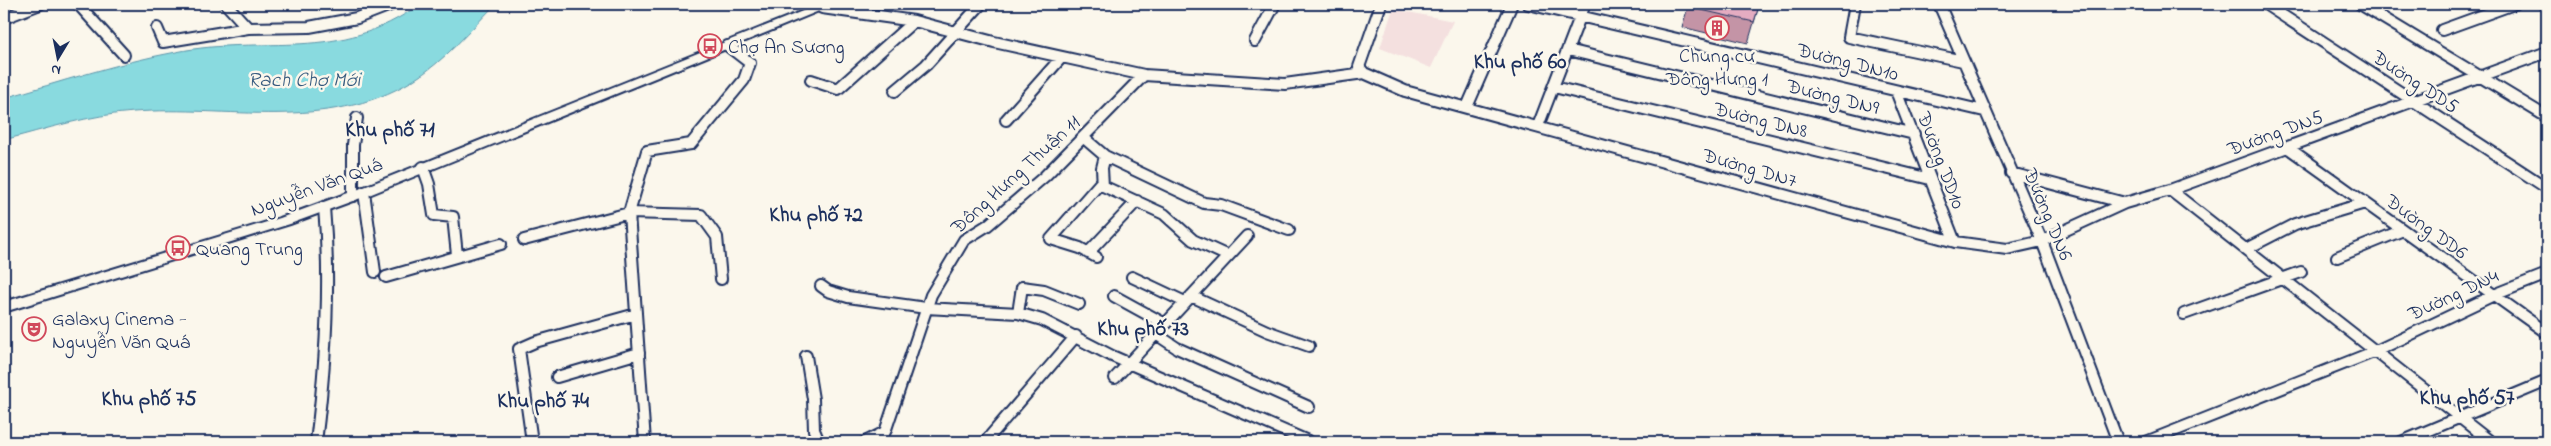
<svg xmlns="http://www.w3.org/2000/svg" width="2551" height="446" viewBox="0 0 2551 446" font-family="'Indie Flower',sans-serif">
  <rect width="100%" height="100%" fill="#fbf7ec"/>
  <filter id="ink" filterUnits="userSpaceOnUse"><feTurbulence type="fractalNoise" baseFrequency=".02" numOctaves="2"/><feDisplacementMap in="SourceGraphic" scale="10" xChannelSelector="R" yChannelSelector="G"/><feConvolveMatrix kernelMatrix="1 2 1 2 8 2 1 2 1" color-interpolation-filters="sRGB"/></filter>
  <g filter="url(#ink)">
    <path fill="#f4e0df" d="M1393,9L1453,21L1431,68L1380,48Z"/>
    <path fill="#89dadf" stroke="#5d96ab" d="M420,4H496C470,30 444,62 412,81C326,133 228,105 134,112C89,115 46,129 4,140V98C61,82 117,63 176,52C266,34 338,64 420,4Z"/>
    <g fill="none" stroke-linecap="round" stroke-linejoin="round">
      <g stroke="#1b2f5e" stroke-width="14">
        <path id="street" d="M78,4L124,55
          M226,4L248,28
          M1381,4L1359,67L1364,73L1405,91L1955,242L2007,249L2042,241L2125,203L2170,190L2547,52
          M1528,4L1984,111
          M1855,4L1849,37L1963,61
          M1939,4L2042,241L2118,442
          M2265,4L2547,188
          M2360,4L2547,117
          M2544,4L2547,6
          M822,8L914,21L994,42L1144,75L1285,84L1364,73
          M4,18L40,4
          M157,28L163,42L248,28L309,27L357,18L393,4
          M2442,30L2514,4
          M1255,41L1275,4
          M1568,50L1914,134
          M811,80L838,89L914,21
          M1554,87L1930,179
          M895,91L926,65L981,4
          M1896,91L1955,242
          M1467,107L1512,4
          M1006,120L1061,58
          M1538,126L1585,4
          M1084,138L1105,156L1204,203L1221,205L1289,230
          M2287,147L2547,333
          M1105,156L1102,168L1103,186L1164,214L1193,240L1228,256
          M423,167L429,184L434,215L453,217L457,255
          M2011,173L2125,203
          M2170,190L2491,442
          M364,192L375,272
          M353,196V145L357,118
          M524,240L629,213L701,215L717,237L721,279
          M2246,249L2295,224L2365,203
          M1088,253L1137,201
          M1096,257L1080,248L1051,239L1101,182
          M2337,257L2403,230
          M386,277L501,244
          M1132,277L1185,302
          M821,286L828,291L848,297L926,308L1018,313L1042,320L1112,356L1310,442
          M1114,296L1165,324
          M1191,296L1267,331L1309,346
          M4,299L5,307
          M1018,313L1022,287L1044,290L1079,304
          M2184,314L2301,272
          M1156,334L1177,348L1309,407
          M806,356L813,399L814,430L819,442
          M557,377L639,353
          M1115,378L1247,236
          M316,442C326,363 331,286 324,207
          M532,442L519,349L535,342L636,314
          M645,442L629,213L647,151L691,144L744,80L750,63L728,46
          M865,442L885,432L931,295L964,240L988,225L1045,176L1144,75
          M985,442L1076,336
          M2146,442L2376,351L2494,295L2547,274
          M2401,442L2547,381"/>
      </g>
      <g stroke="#1b2f5e" stroke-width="4">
        <path id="secondary" d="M820,4H836L369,195L290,224L4,312V302L280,218L359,189Z"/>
      </g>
      <use href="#street" stroke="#fbf7ec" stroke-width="10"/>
      <use href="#secondary" fill="#fbf7ec" fill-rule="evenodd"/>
    </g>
    <path fill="#c494a6" stroke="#1b2f5e" d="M1248,4H1268L1265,7Z
      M1688,7L1758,9L1748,43L1682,27Z"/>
    <path fill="#e4acc1" stroke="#1b2f5e" d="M1689,4H1735L1758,9L1754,22L1688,7Z"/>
  </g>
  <defs>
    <g id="building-ring" transform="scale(1.25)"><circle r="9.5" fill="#fbf7ec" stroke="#d1495b" stroke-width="1.5"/><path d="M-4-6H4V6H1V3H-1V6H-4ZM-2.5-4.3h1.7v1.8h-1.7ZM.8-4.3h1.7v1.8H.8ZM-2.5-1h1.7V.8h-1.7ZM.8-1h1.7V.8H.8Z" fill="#d1495b"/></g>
    <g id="bus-ring" transform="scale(1.25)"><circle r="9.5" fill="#fbf7ec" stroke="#d1495b" stroke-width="1.5"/><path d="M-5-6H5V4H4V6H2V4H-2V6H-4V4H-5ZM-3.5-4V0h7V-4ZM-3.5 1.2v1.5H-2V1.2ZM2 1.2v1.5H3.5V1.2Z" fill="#d1495b"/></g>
    <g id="theatre-ring" transform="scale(1.25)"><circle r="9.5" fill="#fbf7ec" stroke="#d1495b" stroke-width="1.5"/><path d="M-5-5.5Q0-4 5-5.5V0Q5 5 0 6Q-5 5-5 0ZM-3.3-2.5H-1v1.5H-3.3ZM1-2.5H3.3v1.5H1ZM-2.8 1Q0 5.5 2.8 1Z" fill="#d1495b"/></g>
  </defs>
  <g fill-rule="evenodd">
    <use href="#building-ring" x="1717" y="28"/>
    <use href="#bus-ring" x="710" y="46"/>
    <use href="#bus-ring" x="178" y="248"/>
    <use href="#theatre-ring" x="34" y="329"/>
  </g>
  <g text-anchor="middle" stroke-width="5" stroke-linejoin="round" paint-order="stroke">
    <g font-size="20" fill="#1b2f5e" stroke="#fbf7ec" text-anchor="start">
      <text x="728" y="53">Chợ An Sương</text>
      <text x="1717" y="62" text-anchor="middle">Chung cư<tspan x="1717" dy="23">Đông Hưng 1</tspan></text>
      <text x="196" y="255">Quang Trung</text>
      <text x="52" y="325">Galaxy Cinema -<tspan x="52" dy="23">Nguyễn Văn Quá</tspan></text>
    </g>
    <g font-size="20" fill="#1b2f5e" stroke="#fbf7ec">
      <text transform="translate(1848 61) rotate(14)" y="7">Đường DN10</text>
      <text transform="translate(2416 81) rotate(33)" y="7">Đường DD5</text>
      <text transform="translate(1833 96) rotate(14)" y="7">Đường DN9</text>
      <text transform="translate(1761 119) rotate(14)" y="7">Đường DN8</text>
      <text transform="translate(2275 132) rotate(-20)" y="7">Đường DN5</text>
      <text transform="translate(1942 160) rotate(69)" y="7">Đường DD10</text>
      <text transform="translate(1750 167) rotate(16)" y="7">Đường DN7</text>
      <text transform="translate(1015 174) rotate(-42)" y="7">Đông Hưng Thuận 11</text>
      <text transform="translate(316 186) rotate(-20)" y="7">Nguyễn Văn Quá</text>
      <text transform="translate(2049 214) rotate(67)" y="7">Đường DN6</text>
      <text transform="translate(2427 226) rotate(36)" y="7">Đường DD6</text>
      <text transform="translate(2453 294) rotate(-25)" y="7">Đường DN4</text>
    </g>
    <g font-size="21" font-weight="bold" fill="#1b2f5e" stroke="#fbf7ec">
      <text x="1520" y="68">Khu phố 60</text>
      <text x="390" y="136">Khu phố 71</text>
      <text x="816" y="221">Khu phố 72</text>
      <text x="1143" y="335">Khu phố 73</text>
      <text x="2467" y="404">Khu phố 57</text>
      <text x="149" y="405">Khu phố 75</text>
      <text x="543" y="407">Khu phố 74</text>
    </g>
    <g font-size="21" font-style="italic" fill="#365a7e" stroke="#fbf7ec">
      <text x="304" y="86">Rạch Chợ Mới</text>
    </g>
  </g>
  <rect width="2551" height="446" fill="none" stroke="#fbf7ec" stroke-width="20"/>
  <rect x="10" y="10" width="2531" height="426" fill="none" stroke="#1b2f5e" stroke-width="2" filter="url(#ink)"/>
  <g transform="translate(58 58) rotate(190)" stroke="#fbf7ec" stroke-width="4" paint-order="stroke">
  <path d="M0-4L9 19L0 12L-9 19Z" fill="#1b2f5e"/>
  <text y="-8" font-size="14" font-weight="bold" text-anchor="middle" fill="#1b2f5e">N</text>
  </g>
</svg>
